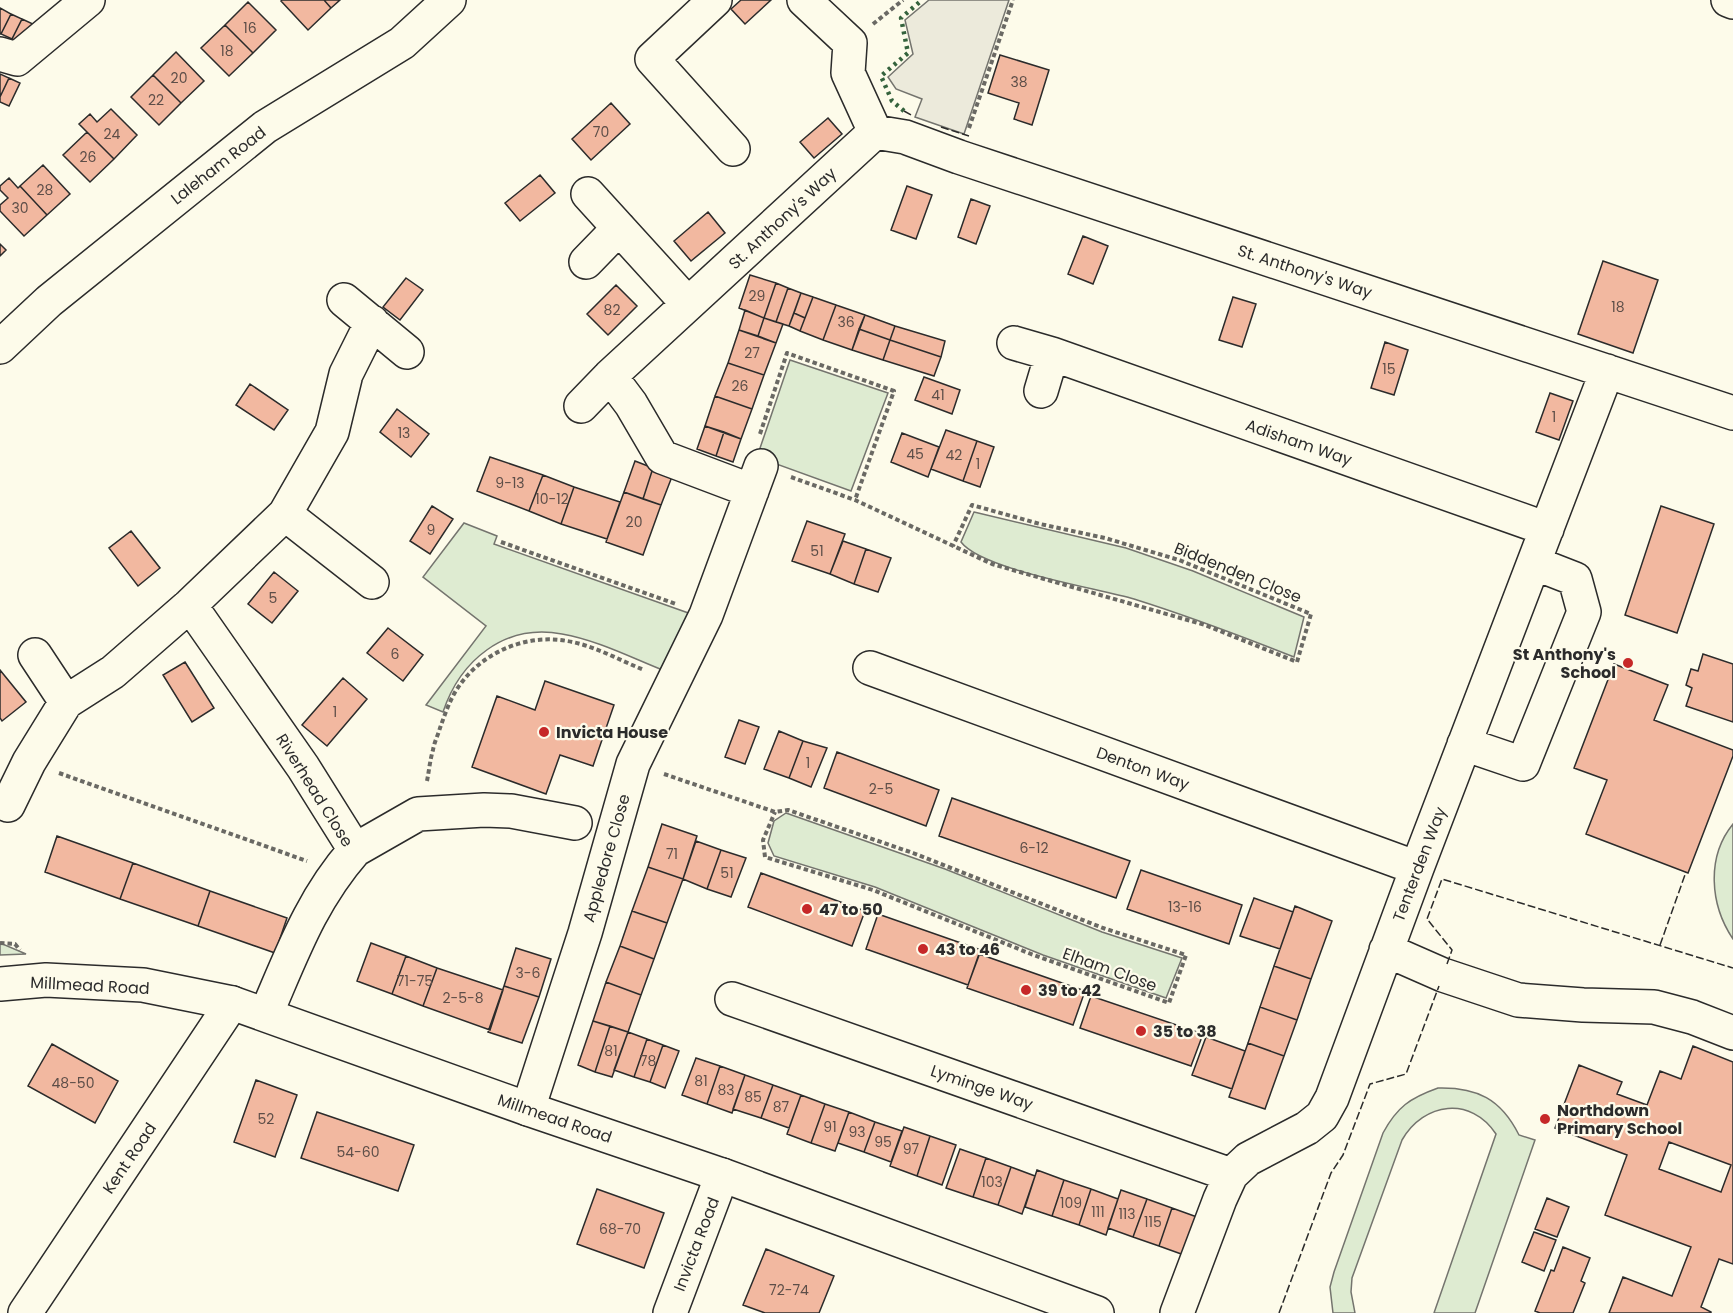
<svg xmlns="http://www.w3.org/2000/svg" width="1733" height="1313" viewBox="0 0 1733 1313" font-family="Poppins,sans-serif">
  <rect width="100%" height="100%" fill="#fdfbea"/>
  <path fill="#deebd1" stroke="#74746e" stroke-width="1.5" d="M790,360L888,393L851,491L757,457Z
    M974,512L1126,548L1193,571L1304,617L1294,657C1241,636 1188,616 1134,599C1097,588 982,570 961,542Z
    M464,523L497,536L494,544L694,615L665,671C632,658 597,640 562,634C504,623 460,661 443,712L426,705L486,626L423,577Z
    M786,813L945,869L1102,932L1182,958L1166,998L1043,955L875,887L774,856L768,843L774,821Z
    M1733,824V939C1710,905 1706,857 1733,824Z
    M0,943L26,954L0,955Z
    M1438,1088C1477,1087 1501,1099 1519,1135L1535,1140L1475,1313H1434L1496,1134C1471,1096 1424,1102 1402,1140L1352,1278L1351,1292L1355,1313H1333L1330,1287L1334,1272L1383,1133C1397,1107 1410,1098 1438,1088Z"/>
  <path fill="#eceadb" stroke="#74746e" stroke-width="1.5" d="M929,0H1009L964,134L915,117L922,99L896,89L888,77L913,54L905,20Z"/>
  <path fill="#f2b8a0" stroke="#2b2b2b" stroke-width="1.5" fill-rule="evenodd" d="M282,0H324L331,8L308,30L281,1Z
    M324,0H340L331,8Z
    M741,0H771L745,24L731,9Z
    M248,2L276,30L253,53L225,25Z
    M0,8L11,14L1,34H0Z
    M11,14L22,19L12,39L1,34Z
    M22,19L33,24L23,45L12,39Z
    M225,25L253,53L229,76L201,48Z
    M176,52L204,81L181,103L153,75Z
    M1000,55L1049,70L1032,125L1014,119L1019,103L988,93Z
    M0,74L9,78L0,97Z
    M153,75L181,103L159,125L131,97Z
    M9,78L20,83L9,106L0,102V97Z
    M611,103L630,124L591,160L572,139Z
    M111,109L137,135L114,159L79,124L90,114L97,122Z
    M828,118L842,134L814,158L800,142Z
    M87,132L114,159L90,182L63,155Z
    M43,165L70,194L47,215L20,186Z
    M540,175L555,193L520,221L505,203Z
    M9,178L18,188L20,186L47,215L24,236L0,211V205L8,198L0,190V186Z
    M907,186L932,195L916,239L891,230Z
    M971,199L990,206L976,244L958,237Z
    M708,212L725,233L691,261L674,241Z
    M1083,236L1108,246L1093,284L1068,274Z
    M0,244L6,250L0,256Z
    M1603,261L1658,280L1633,353L1578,334Z
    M750,275L776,283L764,318L739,308Z
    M406,278L423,290L400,320L383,307Z
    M776,283L788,288L776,322L764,318Z
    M616,285L637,306L608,335L587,314Z
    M788,288L801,293L789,326L776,322Z
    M801,293L813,297L805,318L794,313Z
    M813,297L836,305L823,340L800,331Z
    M1233,297L1256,304L1242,347L1219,340Z
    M836,305L865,315L852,350L823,340Z
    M745,310L764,318L758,336L739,330Z
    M794,313L805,318L800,331L789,326Z
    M865,315L895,326L890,340L859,329Z
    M764,318L783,324L776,343L758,336Z
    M895,326L945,341L941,357L890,340Z
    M859,329L890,340L883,360L852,350Z
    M739,330L776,343L764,375L728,363Z
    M890,340L941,357L934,376L883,360Z
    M1385,342L1408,350L1394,395L1371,388Z
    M728,363L764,375L752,409L715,396Z
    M924,377L960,390L952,414L915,400Z
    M250,384L288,410L274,430L236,405Z
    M1550,393L1573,401L1559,440L1536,432Z
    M715,396L752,409L741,439L705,426Z
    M397,409L429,434L411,457L380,432Z
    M705,426L724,432L716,456L697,449Z
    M946,430L977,441L963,481L931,469Z
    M724,432L741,439L733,462L716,456Z
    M902,433L939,447L928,477L891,462Z
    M977,441L994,447L980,487L963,481Z
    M490,457L543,475L529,511L477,491Z
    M635,461L653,468L643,499L624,492Z
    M653,468L673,474L661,505L643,499Z
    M543,475L574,487L561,524L529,511Z
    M574,487L620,502L607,539L561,524Z
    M624,492L661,505L643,555L606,542Z
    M432,506L453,519L430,554L410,541Z
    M1661,506L1714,524L1677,633L1625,615Z
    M807,521L845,534L830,574L792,561Z
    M131,531L160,568L138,586L109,548Z
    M843,541L866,549L854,584L830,574Z
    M866,549L891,558L878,592L854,584Z
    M274,572L298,591L272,623L248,604Z
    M388,628L423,655L403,681L367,653Z
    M1703,654L1733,664V722L1686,706L1692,688L1686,685L1691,669L1698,671Z
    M185,662L214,708L192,722L163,675Z
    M1614,664L1668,685L1654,720L1733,750V756L1688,873L1586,834L1607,780L1574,768Z
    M0,670L26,702L2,721L0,718Z
    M343,678L367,699L327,746L302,725Z
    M545,681L614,705L593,766L560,755L546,794L472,767L497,696L535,710Z
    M739,720L759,727L745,764L725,757Z
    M779,731L803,741L789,778L764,769Z
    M803,741L827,748L811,787L789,778Z
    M837,752L939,790L926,826L824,788Z
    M952,798L1130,861L1116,898L939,836Z
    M662,824L697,836L683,879L648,867Z
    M57,836L133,863L120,899L45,872Z
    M696,841L721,850L707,889L683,879Z
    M721,850L746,858L731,897L707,889Z
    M133,863L210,891L198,926L120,899Z
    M648,867L683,879L667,923L632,911Z
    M1141,870L1242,905L1229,944L1127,909Z
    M761,873L865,911L852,946L748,907Z
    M210,891L287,918L275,953L198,926Z
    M1254,898L1293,912L1280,949L1240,936Z
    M1295,906L1332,921L1311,979L1274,966Z
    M632,911L667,923L654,959L620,946Z
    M878,914L981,950L968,985L866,949Z
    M371,943L406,956L392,994L357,981Z
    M620,946L654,959L641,995L606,982Z
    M516,948L551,959L539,997L504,986Z
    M979,954L1085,991L1073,1025L967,988Z
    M406,956L437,968L423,1006L392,994Z
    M1274,966L1311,979L1297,1020L1260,1007Z
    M437,968L503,990L490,1030L423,1006Z
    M606,982L641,995L628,1032L593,1021Z
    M504,986L539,997L522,1043L488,1032Z
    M1091,996L1203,1034L1191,1066L1080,1028Z
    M1260,1007L1297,1020L1284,1056L1248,1043Z
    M593,1021L610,1026L595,1072L578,1065Z
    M610,1026L628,1032L612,1077L595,1072Z
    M628,1032L647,1039L634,1077L614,1070Z
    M1206,1037L1245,1051L1232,1089L1192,1075Z
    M647,1039L663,1045L650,1082L634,1077Z
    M1248,1043L1284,1056L1265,1109L1229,1097Z
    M52,1044L118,1081L95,1123L28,1086Z
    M663,1045L679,1051L665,1088L650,1082Z
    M1693,1046L1733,1062V1264L1719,1259L1701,1307L1711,1312V1313H1609L1623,1277L1672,1296L1691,1247L1605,1215L1627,1155L1555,1128L1579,1065L1622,1082L1617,1094L1647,1105L1660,1071L1681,1079ZM1669,1142L1731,1165L1721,1192L1659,1169Z
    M696,1058L720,1066L707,1104L682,1095Z
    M720,1066L745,1075L732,1113L707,1104Z
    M745,1075L773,1085L761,1118L733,1109Z
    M256,1080L297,1095L275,1157L234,1142Z
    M773,1085L801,1095L789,1128L761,1118Z
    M801,1095L825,1104L811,1143L787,1134Z
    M825,1104L849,1112L835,1151L811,1143Z
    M317,1112L414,1145L398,1191L301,1158Z
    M849,1112L875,1122L864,1152L838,1143Z
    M875,1122L902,1131L891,1162L864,1152Z
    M904,1127L930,1136L917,1176L890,1166Z
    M930,1136L956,1145L942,1185L917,1176Z
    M960,1149L986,1158L973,1197L946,1188Z
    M986,1158L1011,1167L998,1205L973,1197Z
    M1011,1167L1035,1176L1022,1214L998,1205Z
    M1037,1170L1064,1180L1052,1216L1025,1207Z
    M1064,1180L1091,1189L1079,1225L1052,1216Z
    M597,1189L664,1213L644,1268L577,1244Z
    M1091,1189L1118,1199L1106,1235L1079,1225Z
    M1121,1190L1147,1199L1133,1237L1108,1228Z
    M1547,1198L1569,1207L1557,1237L1535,1229Z
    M1147,1199L1172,1208L1159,1246L1133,1237Z
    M1172,1208L1197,1217L1184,1255L1159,1246Z
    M1534,1232L1556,1240L1544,1271L1522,1262Z
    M1563,1247L1590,1258L1581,1281L1585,1283L1573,1313H1540L1535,1311L1551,1270L1554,1271Z
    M766,1249L834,1276L819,1313H765L743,1305Z"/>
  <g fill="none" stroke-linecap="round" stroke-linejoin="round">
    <g stroke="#2b2b2b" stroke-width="36">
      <path id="minor" d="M715,0L652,59L733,149
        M804,0L850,43L848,73L875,132
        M1728,0L1733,2
        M0,54L17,59L88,0
        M588,194L688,304
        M586,262L619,228
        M344,300L407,352
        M1014,343L1052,354L1547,529
        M0,347L49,301L265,127L402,43L449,0
        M610,376L631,404L662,457L752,491
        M1041,391L1052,354
        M581,406L610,376L875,132L905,137L959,157L1733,413
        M285,514L372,582
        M190,605L303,767L355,850C311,900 292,954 266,1014
        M35,655L66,702
        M870,668L1417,868
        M1464,744L1523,764L1584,612L1575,579L1534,563
        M8,805L29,762L66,702L113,672L190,605L285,514L332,432L346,374L372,322
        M355,850L418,814L484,810L511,811L575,823
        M1386,950L1443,975L1518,1000L1583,1005L1654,1007L1692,1017L1733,1033
        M732,999L1231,1175
        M528,1109L585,933L633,764L706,615L761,466
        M25,1313L232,1003
        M670,1313L722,1175
        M1177,1313L1220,1199L1231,1175L1248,1159L1307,1128L1322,1116L1332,1098L1417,868L1607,371"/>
    </g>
    <g stroke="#2b2b2b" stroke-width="36">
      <path id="major" d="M0,984L46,980L143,985L232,1003L528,1109L722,1175L1097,1313"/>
    </g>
    <path stroke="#6a6964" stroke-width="4" stroke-dasharray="4.5 3" stroke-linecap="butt" d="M873,24L903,0
      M969,128L1013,0
      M760,434L787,353L894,391L855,500
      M791,477L855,500L992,564L1205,625L1297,662L1311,614L1179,560L1105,538L1040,524L972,505L953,546
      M501,542L676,604
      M59,773L307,861
      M664,774L775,812L788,810L913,853L1103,928L1186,955L1169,1003L1031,954L873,890L765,857L763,840L775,812
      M427,781C429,771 430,760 433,750C434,743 438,735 440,728C444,717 448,705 454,694C476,655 523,633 567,641C593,645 619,660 644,670
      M0,943L15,944L20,950"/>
    <use href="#minor" stroke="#fdfbea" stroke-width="33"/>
    <use href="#major" stroke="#fdfbea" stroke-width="33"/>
    <path stroke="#34623c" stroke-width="4.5" stroke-dasharray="3 4.5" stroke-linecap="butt" d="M904,111L892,101L881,76L908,53L901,18L922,0"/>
    <path stroke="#2b2b2b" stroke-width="1.5" stroke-dasharray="8 3" stroke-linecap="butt" d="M904,111L913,116
      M941,127L969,136
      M1660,945L1686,872
      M1447,964L1452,950L1427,919L1442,879L1733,968
      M1279,1313L1331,1173L1343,1155L1370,1084L1406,1074L1439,986"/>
  </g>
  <g fill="#c62828" stroke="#fdfbea" stroke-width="2">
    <circle cx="1628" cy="663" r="6"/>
    <circle cx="544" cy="732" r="6"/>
    <circle cx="807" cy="909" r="6"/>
    <circle cx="923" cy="949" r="6"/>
    <circle cx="1026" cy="990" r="6"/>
    <circle cx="1141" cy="1031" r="6"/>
    <circle cx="1545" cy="1119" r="6"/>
  </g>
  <g text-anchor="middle" stroke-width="4.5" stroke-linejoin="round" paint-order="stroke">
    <g font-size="14" fill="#5d4e48">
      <text x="250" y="33">16</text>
      <text x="227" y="56">18</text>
      <text x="179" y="83">20</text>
      <text x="1019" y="87">38</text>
      <text x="156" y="105">22</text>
      <text x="601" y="137">70</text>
      <text x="112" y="139">24</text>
      <text x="88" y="162">26</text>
      <text x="45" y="195">28</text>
      <text x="20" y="213">30</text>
      <text x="757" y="301">29</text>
      <text x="1618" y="312">18</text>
      <text x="612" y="315">82</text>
      <text x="846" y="327">36</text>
      <text x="752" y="358">27</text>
      <text x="1389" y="374">15</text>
      <text x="740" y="391">26</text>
      <text x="938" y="400">41</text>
      <text x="1554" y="422">1</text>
      <text x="404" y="438">13</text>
      <text x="915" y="459">45</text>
      <text x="954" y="460">42</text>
      <text x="978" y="469">1</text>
      <text x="510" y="488">9-13</text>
      <text x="552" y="504">10-12</text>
      <text x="634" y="527">20</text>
      <text x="431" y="535">9</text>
      <text x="817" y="556">51</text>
      <text x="273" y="603">5</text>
      <text x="395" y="659">6</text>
      <text x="335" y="717">1</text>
      <text x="808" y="768">1</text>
      <text x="881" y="794">2-5</text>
      <text x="1034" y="853">6-12</text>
      <text x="672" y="859">71</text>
      <text x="727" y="878">51</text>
      <text x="1185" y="912">13-16</text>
      <text x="528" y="978">3-6</text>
      <text x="415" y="986">71-75</text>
      <text x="463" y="1003">2-5-8</text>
      <text x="611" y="1056">81</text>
      <text x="648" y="1066">78</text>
      <text x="701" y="1086">81</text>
      <text x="73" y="1088">48-50</text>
      <text x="726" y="1095">83</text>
      <text x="753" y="1102">85</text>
      <text x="781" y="1112">87</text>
      <text x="266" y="1124">52</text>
      <text x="830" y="1132">91</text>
      <text x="857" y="1137">93</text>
      <text x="883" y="1147">95</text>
      <text x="911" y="1154">97</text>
      <text x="358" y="1157">54-60</text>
      <text x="992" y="1187">103</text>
      <text x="1071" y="1208">109</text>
      <text x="1098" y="1217">111</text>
      <text x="1127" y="1219">113</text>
      <text x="1153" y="1227">115</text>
      <text x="620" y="1234">68-70</text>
      <text x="789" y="1295">72-74</text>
    </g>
    <g font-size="16" fill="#2b2b2b" stroke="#fdfbea">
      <text transform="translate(218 165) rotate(-38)" y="6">Laleham Road</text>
      <text transform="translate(782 218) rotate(-43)" y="6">St. Anthony's Way</text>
      <text transform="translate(1305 271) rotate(18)" y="6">St. Anthony's Way</text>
      <text transform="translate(1299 442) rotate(19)" y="6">Adisham Way</text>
      <text transform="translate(1238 572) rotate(22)" y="6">Biddenden Close</text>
      <text transform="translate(1143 768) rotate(20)" y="6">Denton Way</text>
      <text transform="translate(315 790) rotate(58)" y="6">Riverhead Close</text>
      <text transform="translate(606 858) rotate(-74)" y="6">Appledore Close</text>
      <text transform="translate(1419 864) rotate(-69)" y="6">Tenterden Way</text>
      <text transform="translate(1110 969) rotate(20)" y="6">Elham Close</text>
      <text transform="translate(90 985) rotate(3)" y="6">Millmead Road</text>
      <text transform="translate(982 1087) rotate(19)" y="6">Lyminge Way</text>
      <text transform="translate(555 1118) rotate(19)" y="6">Millmead Road</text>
      <text transform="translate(129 1158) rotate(-56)" y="6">Kent Road</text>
      <text transform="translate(696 1244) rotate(-69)" y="6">Invicta Road</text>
    </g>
    <g font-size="16" font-weight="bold" fill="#2b2b2b" stroke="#fdfbea" text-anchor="start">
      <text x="1616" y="660" text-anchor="end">St Anthony's<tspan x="1616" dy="18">School</tspan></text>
      <text x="556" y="738">Invicta House</text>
      <text x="819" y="915">47 to 50</text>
      <text x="935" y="955">43 to 46</text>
      <text x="1038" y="996">39 to 42</text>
      <text x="1153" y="1037">35 to 38</text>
      <text x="1557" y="1116">Northdown<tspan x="1557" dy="18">Primary School</tspan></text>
    </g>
  </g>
</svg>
